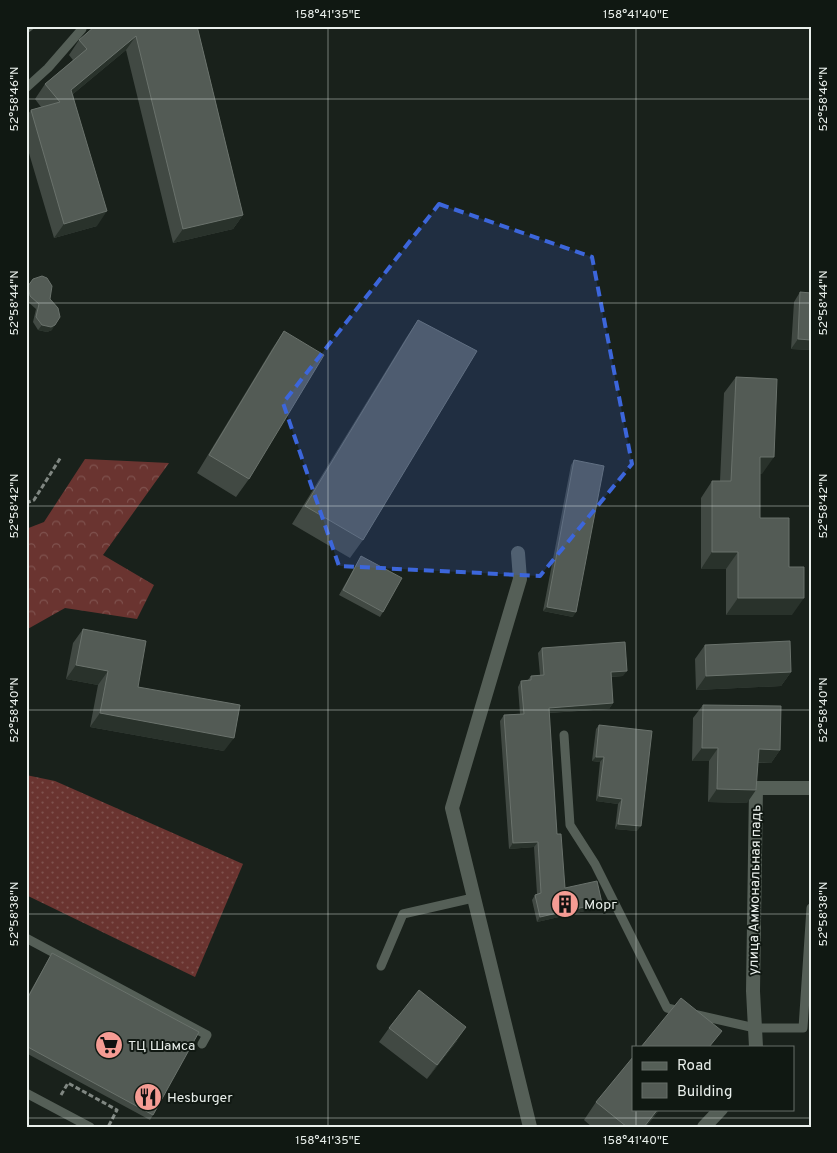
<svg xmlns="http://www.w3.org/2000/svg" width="837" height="1153" viewBox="0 0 837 1153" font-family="Overpass,sans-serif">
  <defs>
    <pattern id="grass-dots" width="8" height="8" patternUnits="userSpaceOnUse" patternTransform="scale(1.25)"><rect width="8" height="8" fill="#6a3430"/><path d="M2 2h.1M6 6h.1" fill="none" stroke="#7f524e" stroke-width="1.8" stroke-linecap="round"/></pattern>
    <pattern id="forest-crowns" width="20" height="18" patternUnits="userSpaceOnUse" patternTransform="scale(1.25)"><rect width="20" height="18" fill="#6a3430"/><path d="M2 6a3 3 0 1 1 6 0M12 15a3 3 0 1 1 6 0" fill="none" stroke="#7f524e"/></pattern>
  </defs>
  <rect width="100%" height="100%" fill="#19211b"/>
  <path fill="url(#grass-dots)" d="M26,775L55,781L243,864L195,977L26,895Z"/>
  <path fill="url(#forest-crowns)" d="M85,459L169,463L103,555L154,585L137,619L65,608L26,630V529L44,522Z"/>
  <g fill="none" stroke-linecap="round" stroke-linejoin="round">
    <path stroke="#808782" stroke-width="3" stroke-dasharray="5 2.5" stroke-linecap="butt" d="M26,503L34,500L61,457
      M61,1095L68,1083L117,1110L108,1127"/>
    <path stroke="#555f57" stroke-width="9" d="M26,29L30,26
      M26,88L48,68L82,29L81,26
      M564,735L570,825L595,864L667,1008L755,1028H803L811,908
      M26,938L207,1035L202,1044
      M381,966L403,914L473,898
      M26,1093L90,1127"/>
    <path stroke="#555f57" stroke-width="14" d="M518,553L520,579L452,808L530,1127
      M756,1047L753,991L756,788H811
      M704,1127L721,1109"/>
  </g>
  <path fill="#414943" d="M197,26L243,215L233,229L173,243L126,50L73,94L97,226L54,238L26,143V117L31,110L41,107L35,99L45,84L73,60L69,55L79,40Z
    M33,279L50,299L52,330L47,332L38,330L33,322L36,309L27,301L26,289Z
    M800,292L811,293V350L791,349L794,302Z
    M418,320L363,540L350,558L292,524L406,338Z
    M284,331L249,479L236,497L197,473L272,349Z
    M736,377L762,474H760V518L789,567L792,615H726V569H701V498L712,481H720L724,393Z
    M574,460L573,617L543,611L571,465Z
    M361,556L383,612L380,617L339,595Z
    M83,629L138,687L224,751L90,727L98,685L66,679L73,643Z
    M705,645L791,672L781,686L696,690L695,659Z
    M542,648L623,676L611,677L613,703L609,709L549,713L557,834L565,888L598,908L537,922L532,900L535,895L537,894L534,847L509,849L500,721L504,715L520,714L518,687L521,681H527L531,676L540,675L538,653Z
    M703,705L780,750L771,763H758L747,803L708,802L709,761H692L693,718Z
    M599,725L637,831L615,829L618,804L596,801L600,762L592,761L596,729Z
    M52,953L153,1115L150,1120L26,1053V999Z
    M389,1028L457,1041L427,1079L379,1042Z
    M596,1102L660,1109L646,1127H592L584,1120Z"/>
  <path fill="#29322b" d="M136,36L126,50L61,104L71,90Z
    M107,211L97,226L54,238L64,224Z
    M243,215L233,229L173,243L183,229Z
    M42,325H55L52,330L47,332L38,330Z
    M798,339L811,340V350L791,349Z
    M760,457H774L762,474H748Z
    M712,552H738L726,569H701Z
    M738,598H804L792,615H726Z
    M547,607L576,612L573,617L543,611Z
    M76,665L108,671L98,685L66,679Z
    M627,671L623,676L607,677L611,672Z
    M791,672L781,686L696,690L706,676Z
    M613,703L609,709L545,713L549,708Z
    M100,713L234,738L224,751L90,727Z
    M702,748H718L709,761H692Z
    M759,749L780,750L771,763L750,762Z
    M596,757H604L600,762L592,761Z
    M717,789L756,790L747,803L708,802Z
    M599,796L622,799L618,804L596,801Z
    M618,824L641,826L637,831L615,829Z
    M538,842L534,847L509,849L513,843Z
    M602,903L598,908L537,922L540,917Z
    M466,1027L457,1041L427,1079L437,1065Z
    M658,1109H660L646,1127H644Z"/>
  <path fill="#535b55" stroke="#6a726c" d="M95,26H197L243,215L183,229L136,36L71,90L107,211L64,224L31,110L60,102L45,84L87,49L79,40Z
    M42,276L47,278L52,286L50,299L58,308L60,317L55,325L51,327L42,325L36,317L39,304L30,296L28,286L33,279Z
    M800,292L811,293V340L798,339Z
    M418,320L477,351L363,540L305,506Z
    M284,331L324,355L249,479L209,455Z
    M736,377L777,379L774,457H760V518H789V567H804V598H738V552H712V481H731Z
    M574,460L604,466L576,612L547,607Z
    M361,556L402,578L383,612L343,590Z
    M83,629L146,641L138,687L240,705L234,738L100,713L108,671L76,665Z
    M790,641L791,672L706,676L705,645Z
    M625,642L627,671L611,672L613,703L549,708L557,834H561L565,888L597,881L602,903L540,917L535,895L541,893L538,842L513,843L504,715L524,714L521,681L531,680V676L544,675L542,648Z
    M703,705L781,706L780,750L759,749L756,790L717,789L718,748H702Z
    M599,725L652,731L641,826L618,824L622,799L599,796L604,757H596Z
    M52,953L199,1032L153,1115L26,1046V1001Z
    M419,990L466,1027L437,1065L389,1028Z
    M681,998L722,1031L709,1047H641Z
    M633,1057V1109H658L644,1127H627L596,1102Z"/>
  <path fill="#3c66db" fill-opacity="0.2" stroke="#3c66db" stroke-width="4" stroke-dasharray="10 6" stroke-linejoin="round" d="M439,204L592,257L632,464L540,576L339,566L283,403Z"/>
  <path fill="none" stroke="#e9efeb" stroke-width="1" stroke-opacity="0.45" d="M328,26V1127M636,26V1047M26,99H811M26,303H811M26,506H811M26,710H811M26,914H811M636,1109V1127M26,1118H811"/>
  <defs>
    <g id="building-disc" transform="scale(1.4375)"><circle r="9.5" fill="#f59c94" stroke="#101812"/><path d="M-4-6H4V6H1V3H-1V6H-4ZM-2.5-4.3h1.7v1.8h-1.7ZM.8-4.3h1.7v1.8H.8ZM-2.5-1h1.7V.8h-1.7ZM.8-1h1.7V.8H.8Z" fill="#111"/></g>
    <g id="supermarket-disc" transform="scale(1.4375)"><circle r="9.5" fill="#f59c94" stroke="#101812"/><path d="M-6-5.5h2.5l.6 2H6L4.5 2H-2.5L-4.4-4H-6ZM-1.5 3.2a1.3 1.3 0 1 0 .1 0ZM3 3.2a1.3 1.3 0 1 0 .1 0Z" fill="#111"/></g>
    <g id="restaurant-disc" transform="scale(1.4375)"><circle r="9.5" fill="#f59c94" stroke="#101812"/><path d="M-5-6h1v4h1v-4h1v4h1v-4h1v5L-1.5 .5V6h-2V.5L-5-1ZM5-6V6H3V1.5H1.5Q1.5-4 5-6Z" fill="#111"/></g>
  </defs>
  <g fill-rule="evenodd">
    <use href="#building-disc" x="565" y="904"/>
    <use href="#supermarket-disc" x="109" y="1045"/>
    <use href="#restaurant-disc" x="148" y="1097"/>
  </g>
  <g text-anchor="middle" stroke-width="4" stroke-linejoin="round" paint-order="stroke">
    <g font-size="14" fill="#e9efeb" stroke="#101812">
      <text transform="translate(754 890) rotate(-89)" y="5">улица Аммональная падь</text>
    </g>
    <g font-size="14" fill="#e9efeb" stroke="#101812" text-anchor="start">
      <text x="584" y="909">Морг</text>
      <text x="128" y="1050">ТЦ Шамса</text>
      <text x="167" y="1102">Hesburger</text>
    </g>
  </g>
  <rect width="837" height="1153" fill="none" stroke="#101812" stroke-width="55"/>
  <rect x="632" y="1046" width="162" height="65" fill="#101812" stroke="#676e69"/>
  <rect x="642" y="1062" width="25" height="8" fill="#555f57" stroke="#676e69"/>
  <text x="677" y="1070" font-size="15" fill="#e9efeb">Road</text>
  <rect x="642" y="1083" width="25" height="15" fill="#535b55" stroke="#676e69"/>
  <text x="677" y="1096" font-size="15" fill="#e9efeb">Building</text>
  <rect x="28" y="28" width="782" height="1098" fill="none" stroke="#e9efeb" stroke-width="2"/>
  <g font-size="12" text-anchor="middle" fill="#e9efeb">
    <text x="328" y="18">158°41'35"E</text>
    <text x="636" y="18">158°41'40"E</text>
    <text transform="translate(14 99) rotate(-90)" y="4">52°58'46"N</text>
    <text transform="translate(823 99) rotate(-90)" y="4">52°58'46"N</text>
    <text transform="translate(14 303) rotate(-90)" y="4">52°58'44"N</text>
    <text transform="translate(823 303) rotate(-90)" y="4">52°58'44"N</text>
    <text transform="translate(14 506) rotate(-90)" y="4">52°58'42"N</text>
    <text transform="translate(823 506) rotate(-90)" y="4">52°58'42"N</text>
    <text transform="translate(14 710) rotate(-90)" y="4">52°58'40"N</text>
    <text transform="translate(823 710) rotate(-90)" y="4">52°58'40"N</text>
    <text transform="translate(14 914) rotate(-90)" y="4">52°58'38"N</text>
    <text transform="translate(823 914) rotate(-90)" y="4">52°58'38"N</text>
    <text x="328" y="1144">158°41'35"E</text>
    <text x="636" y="1144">158°41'40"E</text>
  </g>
</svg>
